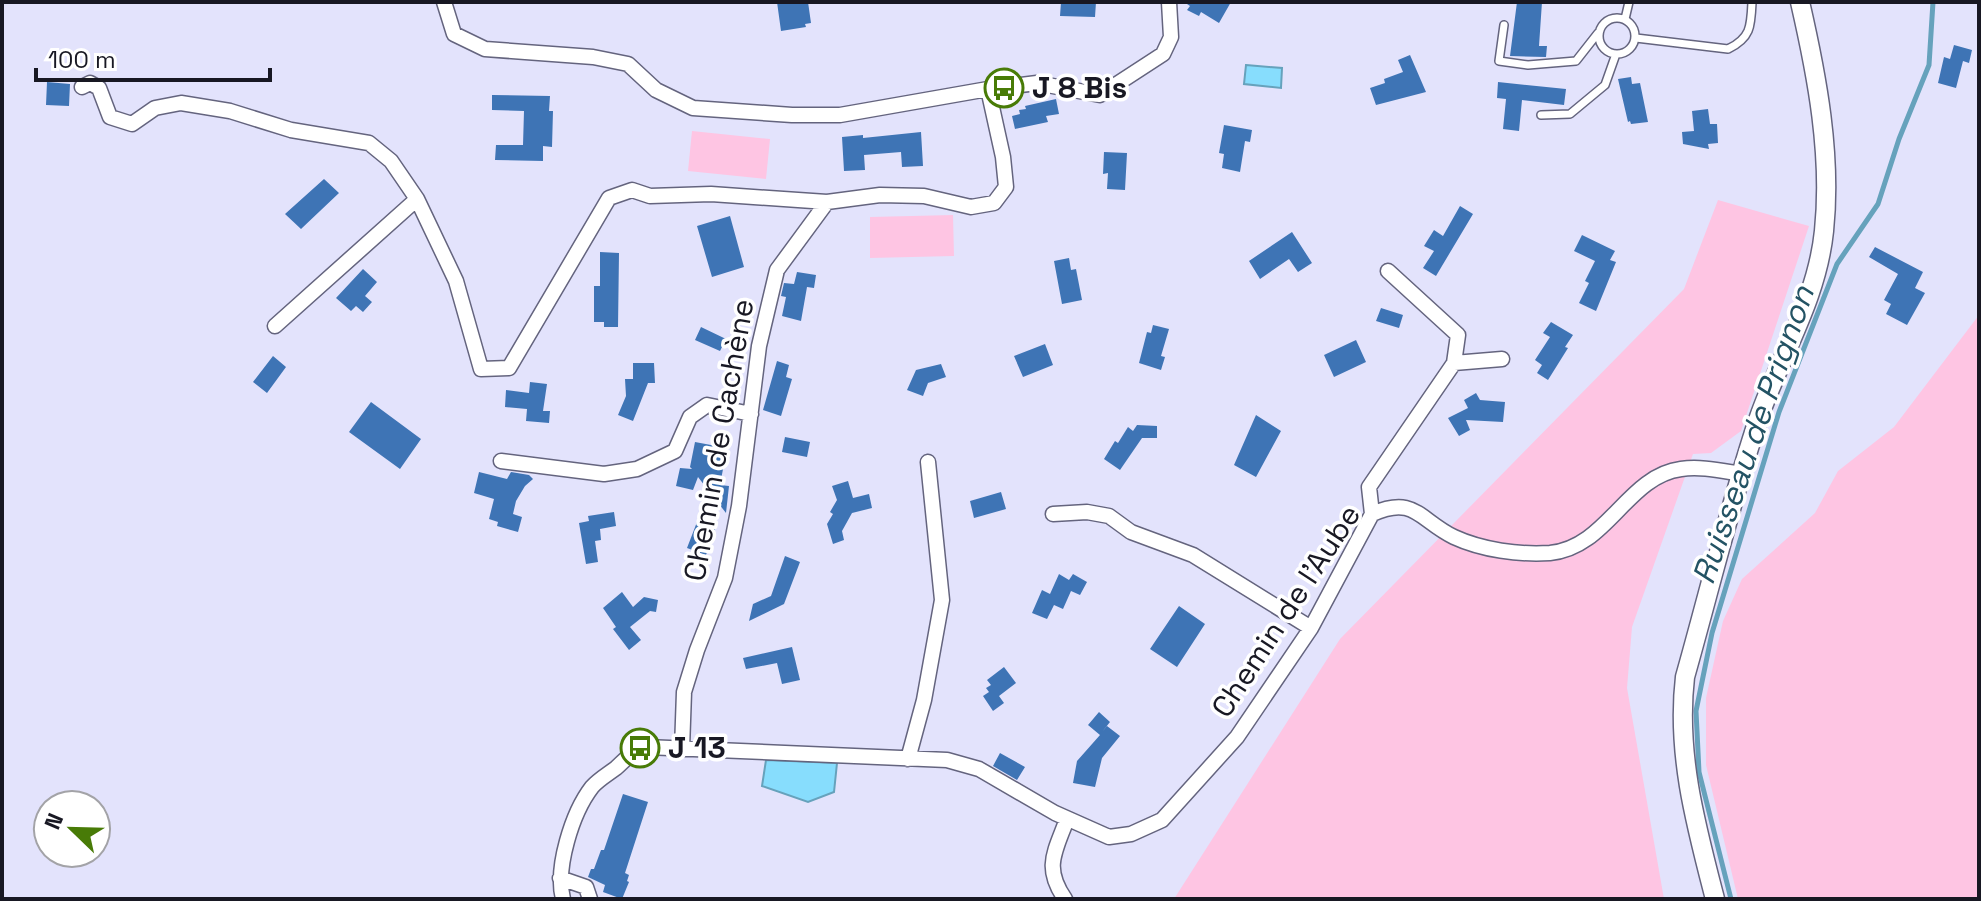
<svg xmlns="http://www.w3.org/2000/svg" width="1981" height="901" viewBox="0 0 1981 901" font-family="'Space Grotesk',sans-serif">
  <rect width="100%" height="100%" fill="#e3e3fc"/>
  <path fill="#fec5e3" d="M692,131L770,139L766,179L688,171Z
    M1718,200L1809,226L1741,431L1711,453L1693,454L1632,627L1627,688L1664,899H1174L1340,639L1684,289Z
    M953,215L954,256L870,258V217Z
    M1979,315V899H1738L1706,765V698L1723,621L1742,579L1815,513L1838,471L1894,427Z"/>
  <path fill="#87ddfd" stroke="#66a2bc" stroke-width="2" d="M1246,65L1282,68L1281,88L1244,84Z
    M766,760L837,763L834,792L808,802L762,786Z"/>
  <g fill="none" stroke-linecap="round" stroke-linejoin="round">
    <path stroke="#66a2bc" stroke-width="5" d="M1731,899L1699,772L1696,711L1712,633L1779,412L1837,264L1878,204L1899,139L1929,65L1933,2"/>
  </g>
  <path fill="#3e74b5" d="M777,2H808L811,23L805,24L806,27L781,31Z
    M1061,2H1096L1095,17L1060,16Z
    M1184,2H1231L1219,23L1201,12L1199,16L1187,10L1190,6Z
    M1517,2H1542L1539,46H1547L1546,57L1510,56Z
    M1954,45L1972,50L1969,63L1963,61L1956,88L1938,83L1944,57L1950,59Z
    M1410,55L1426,92L1376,105L1370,88L1385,83L1384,79L1403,72L1398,60Z
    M1631,77L1632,84L1640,83L1648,122L1631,124L1630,121L1628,122L1618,79Z
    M47,82L70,84L69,106L46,105Z
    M1498,82L1566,89L1564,105L1522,100L1519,131L1503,129L1506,99L1497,98Z
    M492,95L550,96L549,111H553L552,147L543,146V161L495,160L496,145H523L524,111L492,110Z
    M1056,99L1059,114L1046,116L1048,122L1015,129L1012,116L1020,114L1019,110L1026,109L1025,106Z
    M1708,109L1710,124H1717L1718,143L1708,144L1709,149L1683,144L1682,132L1694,131L1692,111Z
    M1224,125L1252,130L1250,142L1245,141L1240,172L1222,168L1224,154L1219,153Z
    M921,132L923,166L902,167L901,152L864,155L865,170L844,171L842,137L863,135V138Z
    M1104,152L1127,153L1125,190L1107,189L1108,173L1103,174Z
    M324,179L339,193L301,229L285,214Z
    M1460,206L1473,214L1436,276L1423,268L1434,251L1424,246L1434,230L1443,236Z
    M730,216L744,267L712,277L697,226Z
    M1292,232L1312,263L1298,272L1289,259L1260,279L1249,261Z
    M1582,235L1615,251L1610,260L1616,262L1596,311L1579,303L1589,283L1585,281L1595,261L1574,251Z
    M1875,247L1923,272L1915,288L1925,293L1907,325L1886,314L1891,304L1884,300L1898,274L1869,257Z
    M600,252L619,253L618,327H604V322H594V286H600Z
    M1069,258L1071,270L1076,269L1082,300L1062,304L1054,261Z
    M363,269L377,282L365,296L372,302L363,312L356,306L351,311L336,298Z
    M797,272L816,275L814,288L807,287L801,321L782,316L786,297L781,296L784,283L794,284Z
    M1381,308L1403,315L1399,328L1376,321Z
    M1551,322L1573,335L1565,347L1568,348L1548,380L1537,373L1542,365L1535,360L1550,337L1543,333Z
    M1153,325L1169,329L1161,356L1165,357L1161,370L1139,363L1147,332L1151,333Z
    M701,327L726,339L720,351L695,340Z
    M1356,340L1366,362L1334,377L1324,355Z
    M1045,344L1053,365L1023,377L1014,356Z
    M273,356L286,367L267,393L253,382Z
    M777,361L789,365L786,377L792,379L781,416L763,410Z
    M633,363H654L655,383H648L633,421L618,415L626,396L625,379H633Z
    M941,364L946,377L928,383L923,396L907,390L916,370Z
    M530,382L547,384L543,411H550L549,423L526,421L527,409L505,407L506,390L529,393Z
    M1476,393L1480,400L1505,402L1503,422L1466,420L1470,430L1459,436L1448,418L1468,408L1464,400Z
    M371,402L421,439L400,469L349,432Z
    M1256,415L1281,431L1256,477L1234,465Z
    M1137,425L1157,426V438H1142L1120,470L1104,459L1115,441L1118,443L1128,427L1133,431Z
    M785,437L810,442L807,457L782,452Z
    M695,442L727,448L720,485L729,486L726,513L698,477L693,490L676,486L680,468L692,469L690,467Z
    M479,472L507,479L511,472L529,475L533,479L525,486L516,501L513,514L522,517L518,532L497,526L498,522L489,519L494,499L474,493Z
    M848,481L853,498L869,494L872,508L852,513L842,531L844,540L833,544L827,524L833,514L830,512L837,500L832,486Z
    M1001,492L1006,509L974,518L970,501Z
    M614,512L616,526L600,529L601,540L595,541L598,562L586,564L579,523L589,521L588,516Z
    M697,522L715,529L706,555L687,548Z
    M785,556L800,562L784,604L749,621L753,604L771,596Z
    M1059,574L1069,580L1073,574L1087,582L1080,595L1071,591L1063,609L1054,605L1047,619L1032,613L1042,590L1050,594Z
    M622,592L633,607L644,597L658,600L656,612L650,611L630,627L641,640L629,650L613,629L616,627L603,608Z
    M1179,606L1205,624L1177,667L1150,649Z
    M792,647L800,680L782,684L777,663L746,669L743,658Z
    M1004,667L1016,683L999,696L1004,703L993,711L983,696L989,692L986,688L991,685L987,680Z
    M1099,712L1110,722L1102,732L1107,726L1120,736L1102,758L1095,787L1073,783L1077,761L1100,735L1088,725Z
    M1000,753L1025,767L1017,780L993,766Z
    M623,794L648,802L625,873L629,875L627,881L629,882L622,899L603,892L605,885L588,877L591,869H594L601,850H604Z"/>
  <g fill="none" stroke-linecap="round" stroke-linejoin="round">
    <g stroke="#64647e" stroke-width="10">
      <path id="service" d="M1599 36a18 18 0 1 1 36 0a18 18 0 1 1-36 0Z
        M1625,19L1629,2
        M1504,25L1499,61L1528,65L1576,61L1598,33
        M1636,38L1728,49C1751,38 1751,26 1752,2
        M1541,115L1570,114L1605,85L1616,54"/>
    </g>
    <g stroke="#64647e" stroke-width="17">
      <path id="minor" d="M444,2L454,34L485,49L593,57L628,64L656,90L693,108L792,115H840L988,89
        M82,87L90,83L99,88L110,117L132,124L155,108L181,103L230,111L291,130L369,143L391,161L417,199
        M1388,271L1458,335L1454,363
        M275,326L417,199L456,281L481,369L509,368L609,198L632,190L650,196L711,194L827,202
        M501,461L604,474L637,469L675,451L690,417L707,405L751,414
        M1053,514L1087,512L1109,516L1131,532L1193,555L1311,628
        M1372,514L1369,487L1454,363L1502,359
        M682,749L684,692L697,650L725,578L739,506L759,346L777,270L827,202L880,195L924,196L971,207L994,203L1006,187L1003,157L988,89L1037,83L1100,95L1163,54L1171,37L1169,2
        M908,759L924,700L942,600L928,462
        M560,878L586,887L590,899
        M563,899C555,868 572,813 592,787C598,780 608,774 616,768C625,760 634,749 646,747L947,760L979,769L1055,813L1109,837L1131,834L1162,820L1237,737L1311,628L1372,514C1415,495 1419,520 1454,537C1482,550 1519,555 1550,553C1607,548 1627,476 1681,469C1701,466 1722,471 1742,474
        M1065,899C1043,867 1055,852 1067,819"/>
    </g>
    <g stroke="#64647e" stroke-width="21">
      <path id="secondary" d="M1715,899C1696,826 1676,753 1685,677C1709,592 1730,504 1758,420C1780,356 1817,300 1824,231C1832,155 1817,76 1800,2"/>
    </g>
    <use href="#service" stroke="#fff" stroke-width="7"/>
    <use href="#minor" stroke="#fff" stroke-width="14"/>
    <use href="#secondary" stroke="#fff" stroke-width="18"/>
  </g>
  <defs>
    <g id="bus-ring" transform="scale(2)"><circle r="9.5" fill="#fff" stroke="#487b07" stroke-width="1.5"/><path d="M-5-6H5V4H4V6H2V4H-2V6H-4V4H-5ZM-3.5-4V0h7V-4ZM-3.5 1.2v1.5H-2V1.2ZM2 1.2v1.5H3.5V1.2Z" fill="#487b07"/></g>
  </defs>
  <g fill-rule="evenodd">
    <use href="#bus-ring" x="1004" y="88"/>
    <use href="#bus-ring" x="640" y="748"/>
  </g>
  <g text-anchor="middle" stroke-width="7" stroke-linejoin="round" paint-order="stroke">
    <g font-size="30" font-weight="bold" fill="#181823" stroke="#fff" text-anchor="start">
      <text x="1032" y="98">J 8 Bis</text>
      <text x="668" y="758">J 13</text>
    </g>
    <g font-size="30" fill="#181823" stroke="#fff">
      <text transform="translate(719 440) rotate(-80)" y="10">Chemin de Cachène</text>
      <text transform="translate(1286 611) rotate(-57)" y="10">Chemin de l'Aube</text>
    </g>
    <g font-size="32" font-style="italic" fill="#235364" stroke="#fff">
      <text transform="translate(1753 435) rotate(-71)" y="11">Ruisseau de Prignon</text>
    </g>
  </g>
  <rect width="1981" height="901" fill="none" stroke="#181823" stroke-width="8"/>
  <g transform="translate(72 829) rotate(293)"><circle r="38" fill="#ffffff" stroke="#a3a3a7" stroke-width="2"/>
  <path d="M0-6L14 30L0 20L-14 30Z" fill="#487b07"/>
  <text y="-12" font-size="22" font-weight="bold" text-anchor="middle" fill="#181823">N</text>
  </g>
  <path d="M36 68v12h234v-12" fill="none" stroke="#181823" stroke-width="4"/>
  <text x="48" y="68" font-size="24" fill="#181823" stroke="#ffffff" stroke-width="6" paint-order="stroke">100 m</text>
</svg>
